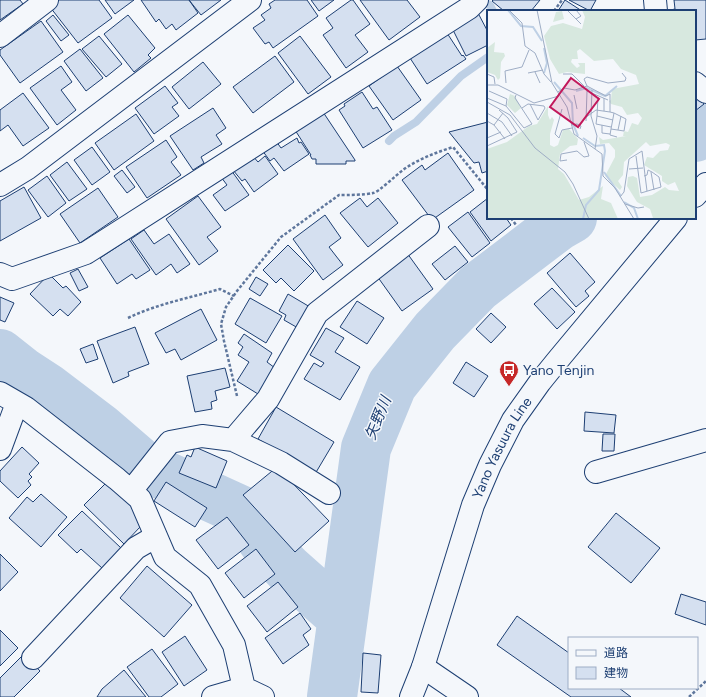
<svg xmlns="http://www.w3.org/2000/svg" width="706" height="697" viewBox="0 0 706 697" font-family="Figtree,'Noto Sans JP',sans-serif">
  <rect width="100%" height="100%" fill="#f4f7fb"/>
  <g fill="none" stroke-linecap="round" stroke-linejoin="round">
    <path stroke="#bed0e5" stroke-width="8" d="M481,0L490,5L493,11
      M389,141L394,136L416,122L461,76L488,57"/>
    <path stroke="#bed0e5" stroke-width="50" d="M695,137L706,129
      M0,354L24,373L47,388L101,429L137,460
      M163,475L242,511L267,547L288,569L342,617
      M332,697L366,448L392,385L435,331L478,287L558,226L572,218"/>
  </g>
  <path fill="#d5e0f0" stroke="#1d3f73" d="M0,0H20L23,4L0,20Z
    M59,0H99L112,18L78,43L50,7Z
    M105,0H134L115,14Z
    M141,0H189L198,13L176,30L172,24L166,29L159,19L156,22Z
    M189,0H221L201,15Z
    M275,0H307L318,16L273,48L269,42L265,44L253,28L265,20L261,15L271,8L269,4Z
    M311,0H334L319,11Z
    M351,0H353L370,24L355,35L368,52L346,68L323,35L333,28L326,18Z
    M360,0H407L420,17L389,40Z
    M493,0H540L531,11H504L492,1Z
    M565,0L582,11H558Z
    M569,0H596L590,11Z
    M674,0H706V39L695,40V11H666L675,9Z
    M478,13L488,32V45L466,56L451,26Z
    M53,15L69,35L61,41L46,21Z
    M128,15L155,48L148,55L151,58L134,72L104,34Z
    M41,21L63,52L20,83L0,55V50Z
    M447,33L462,56L463,55L466,59L427,84L410,58Z
    M99,36L122,64L106,77L82,49Z
    M300,36L331,77L308,94L278,53Z
    M80,49L103,78L86,91L64,61Z
    M275,56L294,82L253,113L233,87Z
    M203,62L221,84L189,109L172,87Z
    M61,66L72,82L61,90L76,110L57,125L30,88Z
    M397,66L421,100L393,120L369,86Z
    M165,86L178,103L172,107L179,116L154,134L135,108Z
    M362,92L373,109L377,107L392,130L363,148L339,110L345,106L344,104Z
    M23,93L49,128L23,146L8,125L0,131V110Z
    M695,93L704,104L695,111Z
    M213,108L226,128L216,135L222,144L201,157L204,163L193,170L170,136Z
    M323,112L355,160V161H346V164H316V159H312L310,155H311L295,130Z
    M136,114L154,141L114,170L95,143Z
    M488,122V171L482,173L479,162L474,163L449,132Z
    M297,138L299,143L301,142L309,154L284,171L274,158L270,161L262,150L276,141L281,148Z
    M166,140L177,157L171,162L181,175L147,198L126,167Z
    M92,147L110,172L92,185L74,160Z
    M448,153L474,190L432,220L402,180L422,165L425,170Z
    M252,155L258,162L265,156L278,174L254,192L245,179L242,181L233,170Z
    M67,162L87,189L69,201L50,175Z
    M122,170L135,187L127,193L114,176Z
    M231,170L249,195L225,211L213,195L227,185L221,177Z
    M47,176L66,203L48,217L28,190Z
    M24,187L41,218L0,241V201Z
    M98,188L118,217L80,243L60,214Z
    M198,196L221,227L207,237L218,251L199,265L166,219Z
    M360,198L367,207L378,198L398,223L368,247L340,213Z
    M488,198V218H506L511,225L491,241L470,212Z
    M468,212L490,243L472,257L448,227Z
    M325,215L341,238L329,247L343,265L323,280L293,239Z
    M144,230L154,244L169,234L190,264L177,273L171,264L156,275L131,239Z
    M129,239L150,270L136,279L132,274L117,284L100,258Z
    M288,245L314,271L294,291L281,278L276,283L263,270Z
    M455,246L468,262L445,280L432,264Z
    M407,253L433,289L402,311L377,276Z
    M570,253L595,282L585,291L589,296L576,307L547,273Z
    M78,269L88,287L79,291L70,273Z
    M49,274L63,288L66,286L81,302L68,316L60,309L53,316L30,294Z
    M256,277L268,284L260,296L249,289Z
    M552,288L575,312L557,329L534,304Z
    M288,294L310,307L298,328L284,320L286,315L279,311Z
    M0,297L14,303L5,322L0,320Z
    M250,298L282,316L266,343L235,324Z
    M357,301L384,318L367,344L340,327Z
    M201,309L217,340L181,360L175,349L166,353L155,333Z
    M491,313L506,327L491,343L476,329Z
    M135,327L149,364L128,372L129,376L113,383L97,341Z
    M326,328L344,338L335,352L360,367L340,400L304,379L314,363L321,367L324,363L310,355Z
    M244,334L272,353L267,362L275,368L258,394L237,381L249,362L238,355L243,347L238,343Z
    M93,344L98,359L86,363L80,349Z
    M466,362L488,376L474,397L453,383Z
    M225,368L230,387L215,391L217,400L211,402L212,409L195,412L187,376Z
    M276,407L334,442L315,474L258,439Z
    M585,412L616,415L614,433L584,431Z
    M603,434H615L614,451H602Z
    M22,447L39,463L29,474L32,477L28,481L31,485L18,498L0,481V471Z
    M195,447L227,461L216,488L179,473L187,455L191,457Z
    M277,467L329,521L295,552L243,495Z
    M109,480L140,511V527L124,544L84,505Z
    M166,482L207,508L195,527L154,501Z
    M41,494L67,517L41,547L9,518L27,497L33,502Z
    M82,511L121,548L102,568L81,549L77,553L58,535Z
    M616,513L660,548L631,583L588,547Z
    M227,517L249,545L218,569L196,540Z
    M256,549L275,574L244,598L225,573Z
    M0,554L18,572L0,591Z
    M147,566L192,605L164,637L120,598Z
    M278,582L298,607L267,632L247,606Z
    M681,594L706,602V625L675,614Z
    M300,613L311,629L303,635L309,645L283,664L265,638Z
    M517,616L569,653V688H619L631,697H571L497,645Z
    M0,630L18,648L0,666Z
    M185,636L207,670L184,686L162,652Z
    M152,649L178,684L161,697H149L127,667Z
    M363,653L381,655L378,693L361,692Z
    M24,654L40,671L14,697H0V678Z
    M124,670L146,697H97L102,689Z"/>
  <g fill="none" stroke-linecap="round" stroke-linejoin="round">
    <g stroke="#1d3f73" stroke-width="24">
      <path id="minor" d="M655,0L656,11
        M0,36L47,0
        M695,83L706,92
        M0,185L28,168L250,0
        M0,274L12,279L86,253L469,8L477,0
        M0,393L26,408L117,479L140,499L165,557L200,585L234,645L244,688L263,697
        M233,440L268,399L317,313L428,226
        M0,449L17,403
        M596,472L706,440
        M131,491L170,442L202,436L233,440L281,463L329,493
        M33,658L136,548L155,537
        M423,667L467,697
        M213,697L244,688"/>
    </g>
    <g stroke="#1d3f73" stroke-width="24">
      <g id="major">
        <path d="M695,196L706,184"/>
        <path id="s1" d="M411,697L423,667L473,505L490,465L513,420L540,382L557,361L676,218"/>
      </g>
    </g>
    <path stroke="#5e769c" stroke-width="2.5" stroke-dasharray="3 2" stroke-linecap="butt" d="M554,11L562,0
      M511,218L516,225
      M128,318C157,304 189,298 220,289L234,296
      M237,396L224,341L221,324L226,307L237,291L281,237L339,195C348,195 365,195 373,193C379,192 396,175 403,170C418,159 435,153 453,147L488,190
      M689,697L706,681"/>
    <use href="#minor" stroke="#f4f7fb" stroke-width="22"/>
    <use href="#major" stroke="#f4f7fb" stroke-width="22"/>
  </g>
  <defs>
    <g id="bus-pin" transform="scale(1)"><path d="M0 17L-7.5 6A9.5 9.5 0 1 1 7.5 6Z" fill="#c62828" stroke="#f4f7fb"/><path d="M-5-6H5V4H4V6H2V4H-2V6H-4V4H-5ZM-3.5-4V0h7V-4ZM-3.5 1.2v1.5H-2V1.2ZM2 1.2v1.5H3.5V1.2Z" fill="#fff"/></g>
  </defs>
  <g fill-rule="evenodd">
    <use href="#bus-pin" x="509" y="370"/>
  </g>
  <g text-anchor="middle" stroke-width="3" stroke-linejoin="round" paint-order="stroke">
    <g font-size="14" fill="#1d3f73" stroke="#f4f7fb" text-anchor="start">
      <text x="523" y="375">Yano Tenjin</text>
    </g>
    <g font-size="14" fill="#1d3f73" stroke="#f4f7fb">
      <text dy="5" stroke="none"><textPath href="#s1" startOffset="266">Yano Yasuura Line</textPath></text>
    </g>
    <g font-size="15" font-style="italic" fill="#1d3f73" stroke="#f4f7fb">
      <text transform="translate(378 418) rotate(-68)" y="5">矢野川</text>
    </g>
  </g>
  <g transform="translate(487 10)">
    <rect width="209" height="209" fill="#f4f7fb"/>
    <path d="M95,0H209V209L166,208L163,199L150,192L140,176L141,167L146,166L150,168L153,187L165,185L178,177L182,180L192,181L188,172L181,175L175,171V166L157,155L160,147L166,148L173,141L181,140L183,135L179,133L163,136L159,132L137,152L136,165L131,171L135,177L133,180L118,166L128,147V140L122,133L113,134L112,127L116,130L139,126H136L137,121L141,122L145,113L151,115L155,108L151,103L140,105L135,97L124,94L122,91L124,90L125,79L152,74L149,65L134,59L126,49L107,51L93,39L90,41L91,49H85L84,52L90,58L93,56L91,53H98V64L80,62L72,64L63,49L57,26L64,16L76,13L95,19L98,7ZM75,1L77,9L66,12L69,2ZM8,32L7,42L17,43L18,46L14,52L13,68L11,70L8,65L0,62V38ZM23,84L28,86L34,98L28,103L20,95ZM61,96V105L63,110L65,107L67,110L63,124V135L67,137L71,135L76,120L82,119L91,129L90,135L83,136L73,144L71,159L77,164L92,190L102,187L116,176L114,189L124,193L131,209H0V139L20,132L42,116L50,114Z" fill="#d7e8df"/>
    <path fill="none" stroke="#bed0e5" stroke-width="2" d="M21,0L34,16L46,17L55,31M57,38L60,53L57,63M67,72L85,93L86,114L91,126M89,81L100,78L118,86L130,76M96,128L108,136L117,135L118,141L112,180L99,195L96,209M117,162L134,186M137,192L147,198L151,209"/>
    <path fill="none" stroke="#9eadc5" stroke-width="1" d="M22,0L35,13L38,36L48,43L57,64L64,72M50,0L65,73L80,97L87,124L115,144L116,166L128,178L147,209M80,0L94,14M89,9L94,6L89,0M48,62L53,73M41,63L56,60M0,64L7,67L8,74M76,64H85L97,76M19,73L18,61L35,57L42,40M0,75H11L47,93L72,86M100,76L97,69L100,67L121,73L138,71L139,68L135,63M105,80L104,106L110,126L108,139M2,81L20,89L19,96M71,82L77,78L88,80L100,76L119,86L123,84V102M87,85L90,99M111,87L110,106L126,110M0,88L19,96L37,118L45,114L28,88L29,85M117,88V101M0,92L23,105L48,138L78,162L86,174L102,209M35,98L41,94L57,96L58,98L51,110L43,94M75,99L68,124L72,128L75,120L85,118M0,103L15,112L25,126M110,106L109,114L124,117M98,108L109,100L123,102L127,103L139,109L137,121L124,119L127,103M0,111L7,115L18,129M99,111L100,81L121,90M7,115L16,103M84,115L90,114L94,116L93,119M115,115V123L123,124M124,119L123,125L130,127M131,120L134,106M0,128L14,122M0,136L30,122L21,108L12,100M149,146L154,183L174,177L172,167L165,162L161,160L160,165L157,166M80,150L73,151L74,144L90,141L97,147L102,146L97,132M142,159L156,158M164,162L167,180M133,187L137,182L142,149L155,141L160,181M138,194L151,198L157,197"/>
    <path fill="#c2185b" fill-opacity="0.15" stroke="#c2185b" stroke-width="2" d="M84,68L112,89L91,117L63,97Z"/>
    <rect width="209" height="209" fill="none" stroke="#1d3f73" stroke-width="2"/>
  </g>
  <rect x="568" y="637" width="130" height="52" fill="#f4f7fb" stroke="#9eadc5"/>
  <rect x="576" y="650" width="20" height="6" fill="#f4f7fb" stroke="#9eadc5"/>
  <text x="604" y="657" font-size="12" fill="#1d3f73">道路</text>
  <rect x="576" y="667" width="20" height="12" fill="#d5e0f0" stroke="#9eadc5"/>
  <text x="604" y="677" font-size="12" fill="#1d3f73">建物</text>
</svg>
